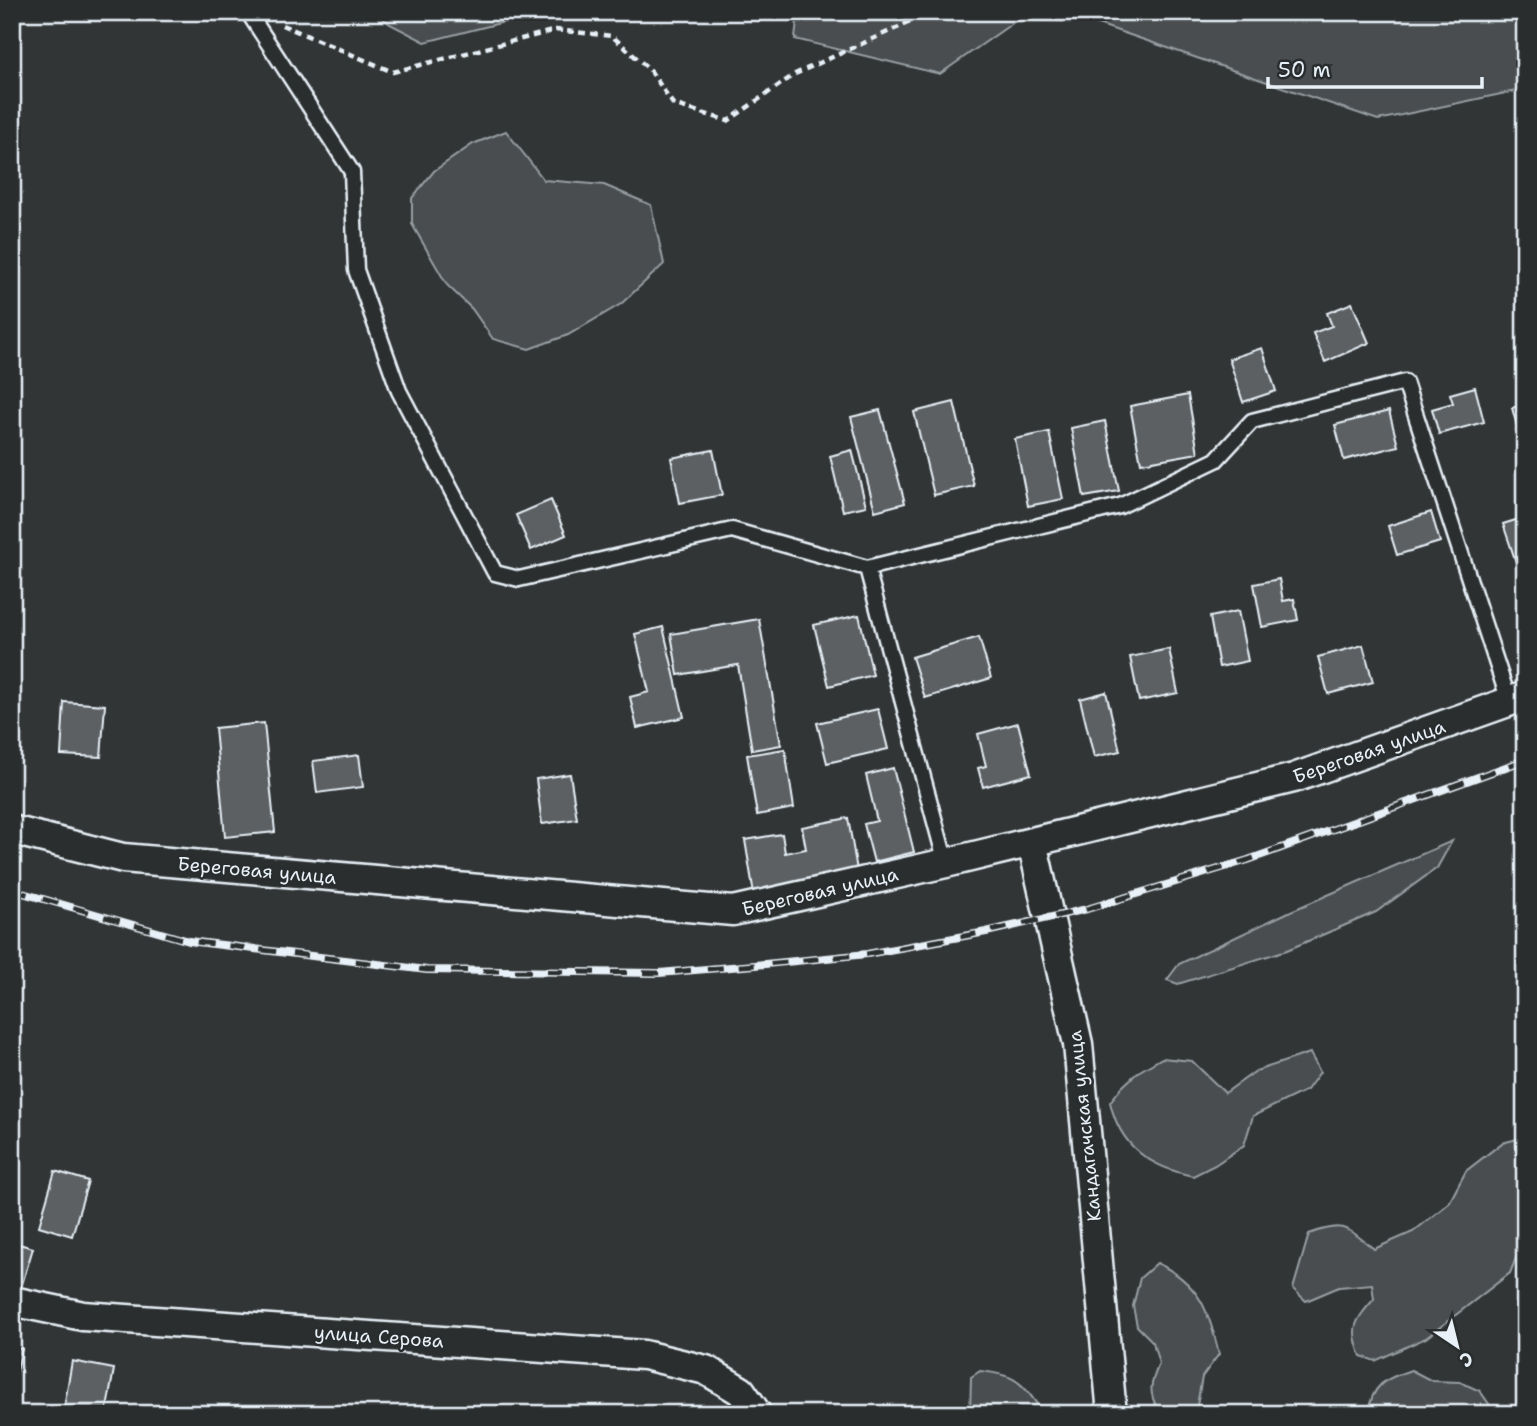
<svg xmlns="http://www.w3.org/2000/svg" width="1537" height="1426" viewBox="0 0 1537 1426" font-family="'Shantell Sans',sans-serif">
  <rect width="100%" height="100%" fill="#323536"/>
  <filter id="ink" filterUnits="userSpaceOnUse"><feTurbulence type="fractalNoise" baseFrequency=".0143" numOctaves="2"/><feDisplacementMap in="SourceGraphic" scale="14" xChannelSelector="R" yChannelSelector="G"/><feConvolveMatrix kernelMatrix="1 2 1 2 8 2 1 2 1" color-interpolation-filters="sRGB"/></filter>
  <g filter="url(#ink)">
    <path fill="#494d4f" stroke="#989fa4" stroke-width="2" d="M375,12H523L504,22L425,42L390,24Z
      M798,12H1525V89L1378,120L1092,22L1017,20L940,74L795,39Z
      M506,131L544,180L604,185L651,205L664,264L621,304L568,335L529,349L493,339L472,309L447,285L428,252L412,224V198L434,171L473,144Z
      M1452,841L1437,868L1376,912L1287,950L1178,984L1167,980L1179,964L1291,911Z
      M1310,1053L1320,1072L1307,1090L1253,1116L1244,1145L1215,1165L1193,1176C1150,1167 1120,1147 1110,1102L1122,1087L1138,1072L1162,1058L1192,1061L1225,1093L1256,1071Z
      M1525,1137V1236L1510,1273L1426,1338L1375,1361L1361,1356C1349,1328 1355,1321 1374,1299L1372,1284L1339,1287L1306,1301L1293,1289L1309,1234C1345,1221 1346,1227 1374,1249L1413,1232L1449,1203L1466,1171L1502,1143Z
      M1157,1263C1199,1283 1209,1310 1219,1354L1202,1377L1196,1411L1159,1410C1147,1393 1151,1382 1159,1364L1153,1342L1137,1326L1133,1306L1140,1278Z
      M1411,1370L1432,1381L1460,1382L1480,1391L1496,1414H1368C1372,1384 1385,1379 1411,1370Z
      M980,1371C1019,1375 1022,1383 1044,1414H970L971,1377Z"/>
    <path fill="#5c6063" stroke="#e8f1f8" stroke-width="2" d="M1352,303L1369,343L1325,362L1313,333L1332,326L1327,313Z
      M1262,348L1276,391L1243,402L1229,359Z
      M1475,387L1484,422L1439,434L1432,409L1453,403L1450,394Z
      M1188,395L1198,453L1141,463L1130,406Z
      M954,402L974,486L934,495L914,412Z
      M1525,404V431L1519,433L1512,408Z
      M880,410L905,503L875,511L851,417Z
      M1389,411L1398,446L1344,460L1335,425Z
      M1105,421L1119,491L1084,497L1071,428Z
      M1049,432L1063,499L1028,506L1015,439Z
      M713,450L722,495L680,503L671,458Z
      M852,450L866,506L843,511L830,456Z
      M551,500L566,535L531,550L516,515Z
      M1431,512L1440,542L1397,555L1388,526Z
      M1525,517V573L1520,574L1503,524Z
      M1279,579L1283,601L1294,599L1298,620L1262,627L1254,584Z
      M1238,611L1248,661L1219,667L1210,617Z
      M859,615L873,675L829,686L814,625Z
      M759,619L781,745L752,750L738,665L678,675L671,634Z
      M663,627L684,717L637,728L630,697L649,692L635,634Z
      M979,637L991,678L925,698L912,657Z
      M1363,645L1373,682L1328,694L1318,657Z
      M1169,649L1178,693L1139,701L1130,657Z
      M1106,692L1120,751L1094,757L1080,699Z
      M64,702L105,705L101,757L61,755Z
      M878,709L888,749L827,763L817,723Z
      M264,723L275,832L225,837L215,728Z
      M1018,723L1031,774L983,787L978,768L986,766L978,734Z
      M785,749L794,808L757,815L747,755Z
      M359,755L363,787L317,793L313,761Z
      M893,768L914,852L874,862L864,824L877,821L866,775Z
      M570,774L577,819L542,824L536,779Z
      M848,818L858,876L754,894L745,840L782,834L785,853L806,849L802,827Z
      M55,1171L88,1181L72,1236L39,1226Z
      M12,1242L33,1248L20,1291L12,1289Z
      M12,1347L22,1349L13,1388H12Z
      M72,1361L114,1369L106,1414H63Z
      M664,1410L703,1412V1414H664Z
      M571,1412L608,1413V1414H571Z"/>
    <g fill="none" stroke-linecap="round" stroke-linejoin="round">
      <g stroke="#e8f1f8" stroke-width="19">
        <path id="lane" d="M248,12L352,172L356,270L399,391L495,573L519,579L732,530L867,568L1120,506L1216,460L1252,421L1405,382L1509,701
          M867,568L946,863"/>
      </g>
      <g stroke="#e8f1f8" stroke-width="33">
        <path id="street" d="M12,830L123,858L733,911L946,863L1294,778L1525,696
          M1032,842L1078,1044L1112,1414
          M12,1301L83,1316L644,1355L706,1370L741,1391L757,1414"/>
      </g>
      <path stroke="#e8f1f8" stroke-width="4.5" stroke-dasharray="7 5" stroke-linecap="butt" d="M282,25L393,72L556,30L612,36L650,70L673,104L728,121L795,74L932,12"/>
      <use href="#lane" stroke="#2a2d2e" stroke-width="14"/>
      <use href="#street" stroke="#2a2d2e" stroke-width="28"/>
      <g stroke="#e8f1f8" stroke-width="8">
        <path id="rail" d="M12,890L189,941L427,970L659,973L755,965L867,954L986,932L1087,909L1248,860L1525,760"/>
      </g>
      <use href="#rail" stroke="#2a2d2e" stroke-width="5" stroke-dasharray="16" stroke-linecap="butt"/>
    </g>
  </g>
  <g text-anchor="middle" stroke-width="5" stroke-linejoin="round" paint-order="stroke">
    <g font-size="19" fill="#e8f1f8" stroke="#2a2d2e">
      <text transform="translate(1369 751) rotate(-19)" y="7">Береговая улица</text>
      <text transform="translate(257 870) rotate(5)" y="7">Береговая улица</text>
      <text transform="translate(820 891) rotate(-13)" y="7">Береговая улица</text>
      <text transform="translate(1084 1126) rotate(-96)" y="7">Кандагачская улица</text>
      <text transform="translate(379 1336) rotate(4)" y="7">улица Серова</text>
    </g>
  </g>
  <rect width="1537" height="1426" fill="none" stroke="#2a2d2e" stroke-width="42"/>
  <rect x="21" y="21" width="1495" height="1384" fill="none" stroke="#e8f1f8" stroke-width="2.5" filter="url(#ink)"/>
  <g transform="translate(1457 1346) rotate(145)" stroke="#2a2d2e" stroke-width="5" paint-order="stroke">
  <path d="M0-5L12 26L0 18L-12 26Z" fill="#e8f1f8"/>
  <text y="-10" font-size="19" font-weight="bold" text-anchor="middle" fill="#e8f1f8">С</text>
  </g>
  <path d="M1268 77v10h214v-10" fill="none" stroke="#e8f1f8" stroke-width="3.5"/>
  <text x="1278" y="77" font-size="21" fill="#e8f1f8" stroke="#2a2d2e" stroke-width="5" paint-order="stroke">50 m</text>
</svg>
